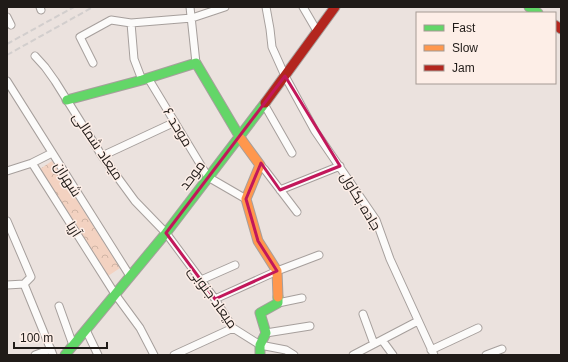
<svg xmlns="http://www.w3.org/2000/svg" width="568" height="362" viewBox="0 0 568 362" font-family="Helvetica,Cairo,sans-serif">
  <defs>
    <pattern id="park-crowns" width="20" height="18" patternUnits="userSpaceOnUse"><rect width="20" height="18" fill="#f3d2c1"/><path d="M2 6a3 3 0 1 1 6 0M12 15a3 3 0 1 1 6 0" fill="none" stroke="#d0b4a5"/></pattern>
  </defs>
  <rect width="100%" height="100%" fill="#ebe2de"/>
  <path fill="url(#park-crowns)" d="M52,161L120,268L108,276L40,169Z"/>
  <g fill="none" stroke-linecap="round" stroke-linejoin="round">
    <g stroke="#a69f9c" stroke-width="9">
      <path id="street" d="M40,7L41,10
        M190,7L196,63
        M266,7L270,29L272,47L285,76L315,131L376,220L390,259L434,355
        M303,7L317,31
        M7,17L11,25
        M131,23L134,59L142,80
        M35,56L45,67L55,81L102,156L135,201L166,233L215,299L233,328L260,345L286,350L294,355
        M93,63L80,37L111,20L131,23L192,18L225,7
        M148,78L208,177L246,199
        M7,81L130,276
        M264,104L292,153
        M102,156L175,122
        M32,163L115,294L140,328L154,355
        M260,165L265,170L297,212
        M7,171L32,163L52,153
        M280,190L340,166
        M7,221L31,277L24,284L7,285
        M201,280L235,265
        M24,284L53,355
        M215,299L277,271L319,255
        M278,303L302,298
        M59,306L73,345
        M363,314L374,344
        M86,330L98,355
        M266,333L310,326
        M382,340L393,355
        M431,350L478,328
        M35,355L51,349
        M174,355L233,328
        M353,355L418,321
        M486,355L502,349"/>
    </g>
    <g stroke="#a69f9c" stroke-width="11">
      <path id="fast" d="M529,7L538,13
        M67,100L142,80L196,63L241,139
        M65,355L166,233L265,103
        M260,355V345L266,333L260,313L278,303V297"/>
    </g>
    <g stroke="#a69f9c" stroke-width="11">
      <path id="slow" d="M241,139L260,165L246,199L258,241L277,271L278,297"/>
    </g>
    <g stroke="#a69f9c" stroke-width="11">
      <path id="jam" d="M555,25L561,29
        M265,103L335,7"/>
    </g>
    <use href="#street" stroke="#fcfbfa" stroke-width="7"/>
    <use href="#fast" stroke="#63d668" stroke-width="9"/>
    <use href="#slow" stroke="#ff974d" stroke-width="9"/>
    <use href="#jam" stroke="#b3261e" stroke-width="9"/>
    <path stroke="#d2cecd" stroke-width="2" stroke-dasharray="6 3" stroke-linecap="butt" d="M7,44L74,7
      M7,55L93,7"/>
  </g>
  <path fill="none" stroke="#c2185b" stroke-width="3" stroke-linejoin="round" d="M285,76L340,166L280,190L261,163L246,199L258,241L277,271L215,299L166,233Z"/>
  <g text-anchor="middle" stroke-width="3" stroke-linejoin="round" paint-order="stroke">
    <g font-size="14" fill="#201b18" stroke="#fdeee7">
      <text transform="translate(178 127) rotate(59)" y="5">موحد ۶</text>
      <text transform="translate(98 146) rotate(56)" y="5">میعاد شمالی</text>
      <text transform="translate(192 175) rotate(-53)" y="5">موحد</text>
      <text transform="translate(68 179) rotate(58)" y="5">شهران</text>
      <text transform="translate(361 201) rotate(59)" y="5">جاده بکاول</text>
      <text transform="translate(74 229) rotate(58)" y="5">آریا</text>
      <text transform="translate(213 297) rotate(54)" y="5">میعاد جنوبی</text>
    </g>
  </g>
  <rect width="568" height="362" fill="none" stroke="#201b18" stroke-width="16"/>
  <rect x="416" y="12" width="140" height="72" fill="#fdeee7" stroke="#a59a94"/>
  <rect x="424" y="25" width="20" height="6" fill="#63d668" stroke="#a59a94"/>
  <text x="452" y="32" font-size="12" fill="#201b18">Fast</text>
  <rect x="424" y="45" width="20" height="6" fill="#ff974d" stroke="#a59a94"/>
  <text x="452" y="52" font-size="12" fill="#201b18">Slow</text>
  <rect x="424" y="65" width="20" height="6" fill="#b3261e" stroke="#a59a94"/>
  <text x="452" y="72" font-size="12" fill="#201b18">Jam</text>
  <path d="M14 342v6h93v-6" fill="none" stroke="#201b18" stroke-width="2"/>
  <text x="20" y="342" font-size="12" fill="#201b18" stroke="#fdeee7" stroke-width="3" paint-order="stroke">100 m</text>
</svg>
